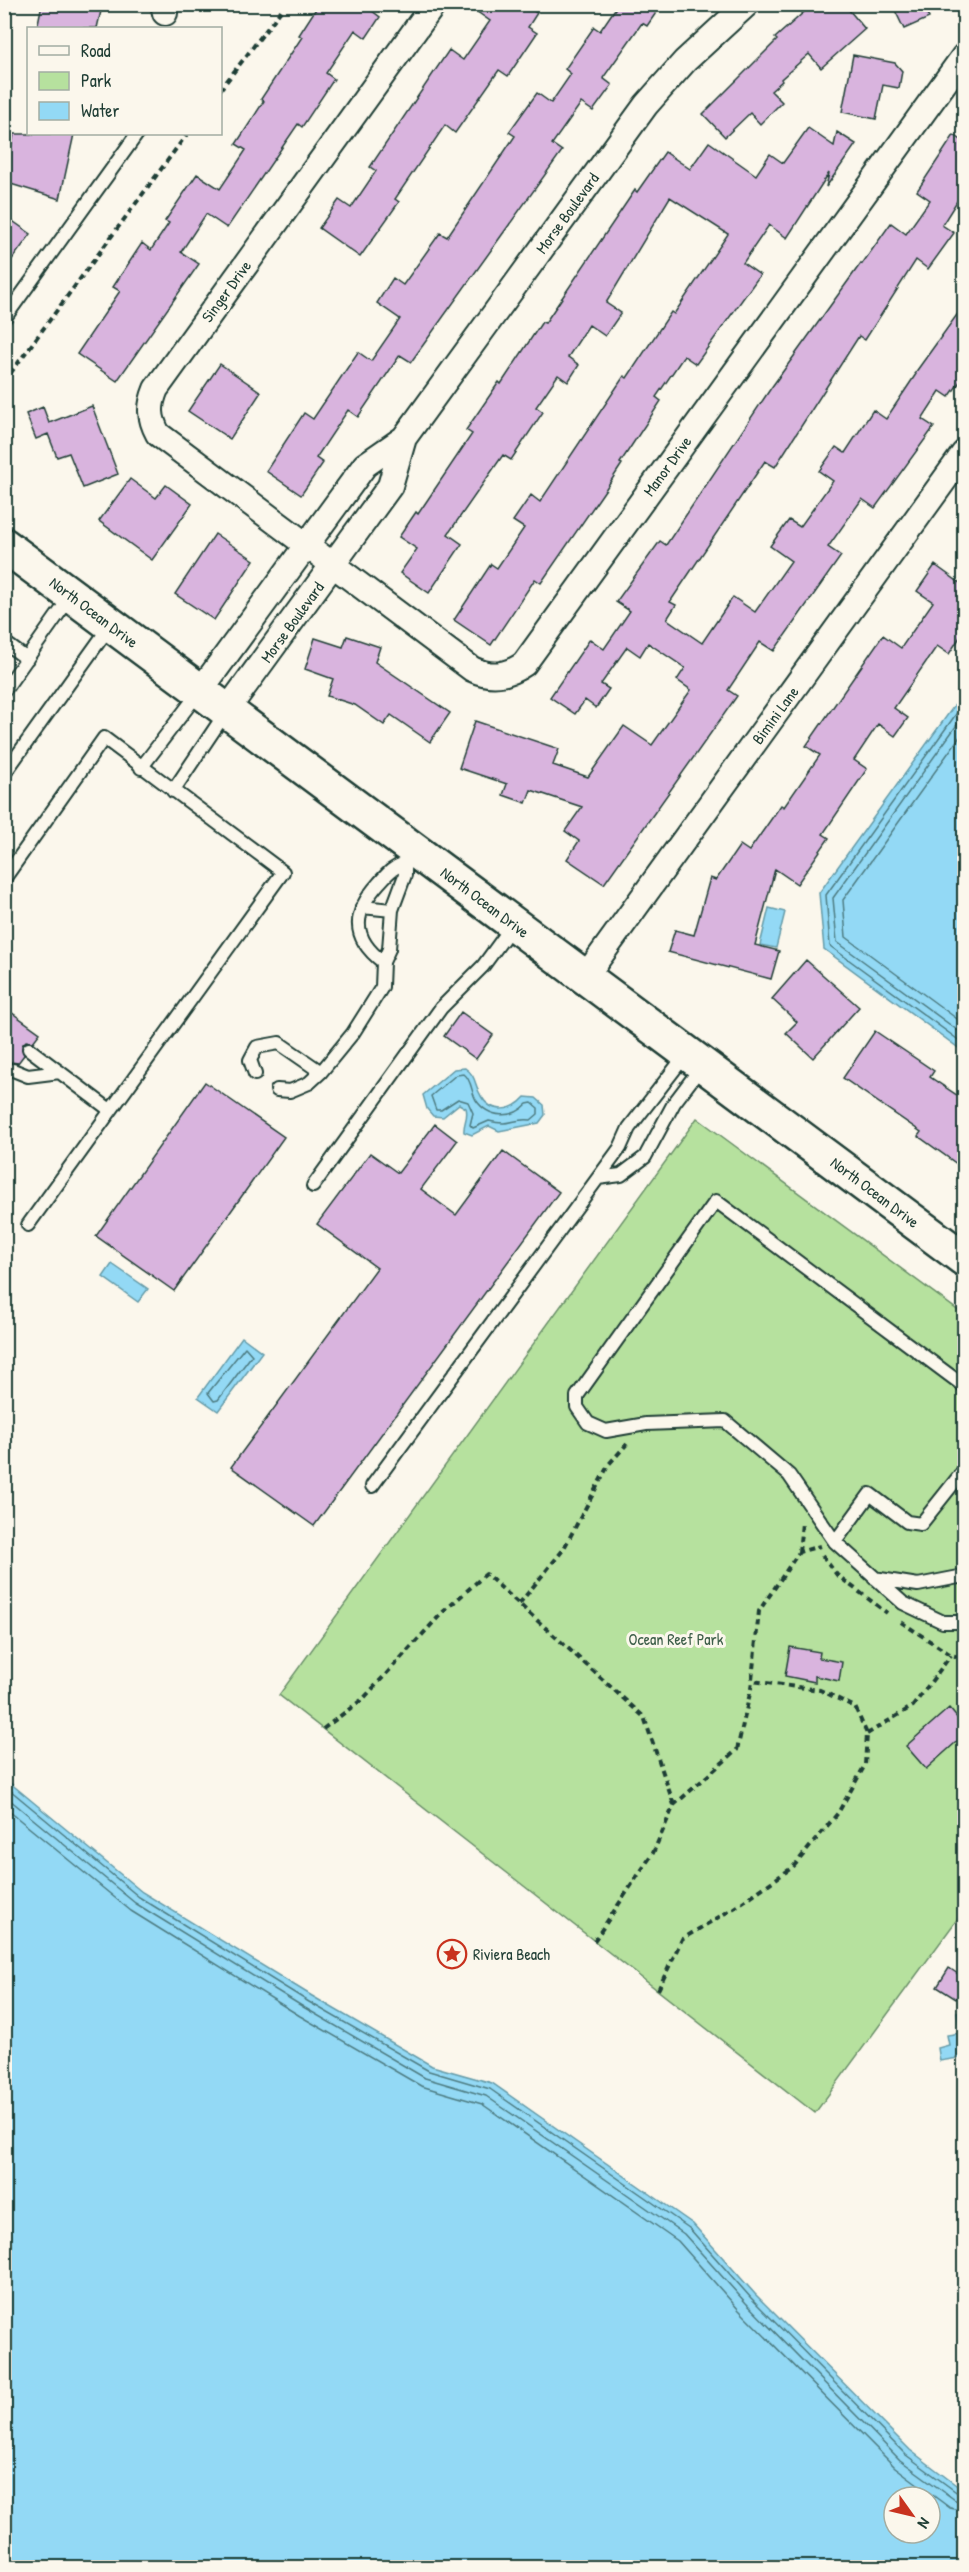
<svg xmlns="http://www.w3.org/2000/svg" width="969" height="2572" viewBox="0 0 969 2572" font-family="'Patrick Hand',sans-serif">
  <rect width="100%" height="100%" fill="#fbf7ec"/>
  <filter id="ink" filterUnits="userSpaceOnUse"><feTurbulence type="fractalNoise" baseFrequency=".0167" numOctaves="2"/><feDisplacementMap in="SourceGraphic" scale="12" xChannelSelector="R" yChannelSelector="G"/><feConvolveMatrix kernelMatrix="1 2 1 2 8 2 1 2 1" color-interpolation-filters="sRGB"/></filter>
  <g filter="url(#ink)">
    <path fill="#b6e19e" stroke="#6a8f69" stroke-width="1.5" d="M697,1118L964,1315V1910L815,2113L279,1695Z"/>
    <path fill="#93d9f5" stroke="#659ba8" stroke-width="1.5" fill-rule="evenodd" d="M964,692V1052L824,949L819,893Z
      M769,908L785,912L776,948L760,945Z
      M465,1068C477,1076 474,1085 481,1096C492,1115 513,1111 525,1097L536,1098L544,1105L545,1115L539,1123L499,1131L489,1126L472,1135L464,1132C463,1123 469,1117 466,1108L459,1104L443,1117L433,1116L427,1109L423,1095L454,1069Z
      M112,1264L148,1289L138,1302L103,1277Z
      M242,1337L262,1352L218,1411L198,1397Z
      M4,1778L142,1892L312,1996L432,2066L492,2083L693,2224L755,2294L910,2450L964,2491V2567H5ZM894,2497H930V2533H894Z
      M964,2011V2057L940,2061L938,2048L949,2045L947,2035L960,2033L957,2012Z"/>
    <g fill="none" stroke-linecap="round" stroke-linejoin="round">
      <path stroke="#4d7b81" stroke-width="1.5" d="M964,703L826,895L830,946L964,1044
        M964,715L833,898L837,942L964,1035
        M964,731L843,900L846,937L964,1024
        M464,1074C472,1080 471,1092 476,1100C489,1119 513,1119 527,1104L532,1103L538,1108V1114L531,1120C511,1118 512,1127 489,1121L473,1128L470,1125L473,1113L468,1102L458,1099L441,1110H436L431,1096L456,1075Z
        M245,1347L252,1355L218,1400L214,1401L208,1393Z
        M4,1785L139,1897L309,2002L429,2071L490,2089L689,2228L751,2298L906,2455L959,2494L964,2495
        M4,1795L135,1903L305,2008L425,2078L486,2096L684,2234L746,2303L900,2460L955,2500L964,2502
        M4,1807L131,1911L300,2016L421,2086L482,2104L678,2241L739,2310L895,2467L950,2508L964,2511"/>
    </g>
    <path fill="#d9b4de" stroke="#1f3d34" stroke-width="1.5" d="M42,4H80L101,11L97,28H37Z
      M319,4H363L380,17L366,38L355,30L326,73L334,79L302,127L298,124L227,228L206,214L181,252L199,264L117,381L77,354L120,291L113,287L142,243L151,250L169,223L165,221L197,174L220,189L246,150L236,144L264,101L261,99L302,37L299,35Z
      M466,4H523L537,13L528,27L537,33L508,76L499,70L455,133L445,125L395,199L399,202L360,257L319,228L339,200L351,208L376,171L370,167L449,50L463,60L490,21Z
      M615,4H662L647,26L642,23L603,78L612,85L593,111L581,103L552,144L562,151L411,362L400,355L358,417L348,410L316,458L323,463L301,495L266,471L304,413L313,419L358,352L371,361L400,319L377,303L393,278L403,285L440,233L447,237L515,136L509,132L537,93L551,103L571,74L565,69L594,27L600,31L617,6Z
      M813,4H844L865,29L821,68L809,54L781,79L782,81L771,91L782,102L760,124L750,113L725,137L703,114L777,40L775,38Z
      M892,4H922L929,18L904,29Z
      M853,55L895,63L902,71L899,88L883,85L876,119L842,112Z
      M808,128L834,146L837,132L856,144L826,187L829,173L787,238L769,225L743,263L760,275L696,364L684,356L656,397L661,401L620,463L622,464L605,490L541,583L535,579L491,645L454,620L491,564L497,568L524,528L513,521L531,495L540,502L624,376L627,378L671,312L674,314L728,234L670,197L606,303L621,313L605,336L589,325L568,357L579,365L568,382L558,375L536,407L543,412L511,460L503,455L448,534L462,544L429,593L400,573L417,549L399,537L416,512L418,514L472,434L466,430L499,382L501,384L542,322L545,323L635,190L637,192L665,152L690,169L709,142L756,175L770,154L783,163Z
      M14,134H74L60,199L4,182Z
      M954,135L964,142V190L942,225L954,233L928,269L916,260L865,340L859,336L775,467L765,461L670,602L676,605L667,619L702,643L733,597L755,612L791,561L770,546L789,520L800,527L833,481L819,471L836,447L845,453L873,410L886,419L916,374L915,373L964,305V376L949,397L940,391L922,419L934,427L875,508L862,499L828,547L841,556L774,651L760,642L728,690L737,696L604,884L567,859L579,841L565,831L582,807L531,790L526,803L503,795L507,784L459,768L475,721L559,749L553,765L588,777L624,726L652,745L691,690L677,680L685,668L648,643L640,656L627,647L601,684L609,689L596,708L585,700L575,714L550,697L590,639L604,649L630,611L616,602L660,541L666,545L771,388L861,263L862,264L891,223L906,234L930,200L917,191Z
      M4,215L31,234L4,270Z
      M220,364L261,392L230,439L188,411Z
      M92,406L118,474L83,488L69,453L57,457L48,434L36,439L26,414L43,407L49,423Z
      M130,479L156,498L166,485L192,504L152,560L99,521Z
      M215,534L254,560L214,620L175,594Z
      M935,565L964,586V631L949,654L937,646L894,708L908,718L895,736L878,724L854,760L867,769L823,834L829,838L797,884L775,869L755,945L779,951L771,979L668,952L675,930L694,935L710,878L716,880L740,845L749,851L781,805L784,807L820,755L806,746L883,635L901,648L933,602L917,591Z
      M347,636L380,647L375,662L450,713L430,742L391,715L384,725L355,705L327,696L333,679L305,669L315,638L343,647Z
      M806,960L859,1007L813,1058L786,1033L797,1022L772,999Z
      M4,1007L40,1033L33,1042L26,1041L22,1045L24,1055L18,1063L11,1062L6,1066L9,1077L4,1083Z
      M461,1012L493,1035L476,1059L444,1036Z
      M875,1031L934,1071L930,1077L964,1100V1169L918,1136L921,1132L843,1078Z
      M205,1082L284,1137L174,1291L96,1236Z
      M435,1124L457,1141L421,1189L456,1215L503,1151L559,1192L314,1526L231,1467L377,1268L317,1224L370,1153L398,1173Z
      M790,1647L820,1652L819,1658L842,1662L839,1681L815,1676V1682L785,1676Z
      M949,1708L964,1726V1735L926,1769L906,1746Z
      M949,1968L964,1978V1987L956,1999L937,1987Z"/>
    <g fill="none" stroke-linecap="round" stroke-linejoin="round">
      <g stroke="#1f3d34" stroke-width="16">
        <path id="service" d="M4,319L137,134
          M4,642L27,659
          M4,691L71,596
          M141,768L199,692
          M4,774L110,626
          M173,791L226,712
          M4,879L104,738L283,872L28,1225
          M362,907L392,910
          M383,962C350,937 353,912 379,883C388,873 393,867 405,863
          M29,1049L110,1110
          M13,1070L28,1076L60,1072
          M255,1074L250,1060L257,1047L279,1043L321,1072
          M277,1090L290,1091L309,1083L321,1072L353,1033L382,987L383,962L389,949L392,910L405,875V863L414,851
          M598,1178L621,1175L645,1157L674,1103L702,1066
          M313,1186L441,1008L483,966L513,925
          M964,1386L716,1201L577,1396V1407L588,1423L606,1431L646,1424L725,1421L789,1475L835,1542L903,1603L943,1622H964
          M372,1486L620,1148L629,1128L687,1053
          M835,1542L870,1494L907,1522L921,1524L964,1470
          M874,1578L918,1585L964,1576"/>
      </g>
      <g stroke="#1f3d34" stroke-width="28">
        <path id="minor" d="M163,4L165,13
          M434,4L156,389C149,406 149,417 158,434L472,669C491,678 507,676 524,664L964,56
          M200,691L365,465L404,438L646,105L685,61L747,4
          M227,710L390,486L404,438
          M585,977L964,453"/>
      </g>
      <g stroke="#1f3d34" stroke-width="38">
        <path id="secondary" d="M4,545L964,1259"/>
      </g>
      <path stroke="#1f3d34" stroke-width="4" stroke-dasharray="6 4.5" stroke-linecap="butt" d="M220,90L286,4
        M4,382L187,134
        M799,1552L802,1523
        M822,1555L837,1575L887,1613
        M519,1604L563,1550L609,1464L627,1444
        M901,1622L951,1655L964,1658
        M323,1729L364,1698L443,1612L486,1574L644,1717L674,1805
        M867,1734L913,1706L951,1655
        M594,1941L653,1853L674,1805L737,1750L751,1689L759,1611L799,1552L820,1546
        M658,1990L682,1939L734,1908L793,1867L838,1813L865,1765L867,1734L855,1707L820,1690L752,1681"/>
      <use href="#service" stroke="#fbf7ec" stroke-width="12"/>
      <use href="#minor" stroke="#fbf7ec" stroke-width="24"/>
      <use href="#secondary" stroke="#fbf7ec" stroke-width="33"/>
    </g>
  </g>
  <defs>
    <g id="sight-ring" transform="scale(1.5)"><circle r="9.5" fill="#fbf7ec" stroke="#c8321e" stroke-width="1.5"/><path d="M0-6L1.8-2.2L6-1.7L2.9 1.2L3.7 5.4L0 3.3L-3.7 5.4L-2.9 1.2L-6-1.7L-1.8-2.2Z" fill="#c8321e"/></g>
  </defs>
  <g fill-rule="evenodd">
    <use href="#sight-ring" x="452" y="1954"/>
  </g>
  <g text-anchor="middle" stroke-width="6" stroke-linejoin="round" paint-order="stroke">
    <g font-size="16" fill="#1f3d34" stroke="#fbf7ec">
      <text transform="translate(567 213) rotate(-54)" y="6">Morse Boulevard</text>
      <text transform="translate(226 291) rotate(-54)" y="6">Singer Drive</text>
      <text transform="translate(667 466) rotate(-54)" y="6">Manor Drive</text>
      <text transform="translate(94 612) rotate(37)" y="6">North Ocean Drive</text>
      <text transform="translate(292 622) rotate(-54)" y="6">Morse Boulevard</text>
      <text transform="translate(775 715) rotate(-54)" y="6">Bimini Lane</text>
      <text transform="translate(485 902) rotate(37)" y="6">North Ocean Drive</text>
      <text transform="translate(875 1192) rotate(37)" y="6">North Ocean Drive</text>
    </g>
    <g font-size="16" fill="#3d5e49" stroke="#fbf7ec">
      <text x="676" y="1645">Ocean Reef Park</text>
    </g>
    <g font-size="16" fill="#1f3d34" stroke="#fbf7ec" text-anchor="start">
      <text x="473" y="1960">Riviera Beach</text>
    </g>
  </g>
  <rect width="969" height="2572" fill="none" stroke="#fbf7ec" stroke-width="24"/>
  <rect x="12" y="12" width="945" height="2548" fill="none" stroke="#1f3d34" stroke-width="2" filter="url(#ink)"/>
  <rect x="27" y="27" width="195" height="108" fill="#fbf7ec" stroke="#a3ada2" stroke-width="1.5"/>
  <rect x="39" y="46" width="30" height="9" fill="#fbf7ec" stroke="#a3ada2" stroke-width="1.5"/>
  <text x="81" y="57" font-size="18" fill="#1f3d34">Road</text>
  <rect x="39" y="72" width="30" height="18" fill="#b6e19e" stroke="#a3ada2" stroke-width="1.5"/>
  <text x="81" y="87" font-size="18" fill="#1f3d34">Park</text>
  <rect x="39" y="102" width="30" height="18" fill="#93d9f5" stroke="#a3ada2" stroke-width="1.5"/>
  <text x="81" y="117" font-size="18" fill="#1f3d34">Water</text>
  <g transform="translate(912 2515) rotate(124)"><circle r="28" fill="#fbf7ec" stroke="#a3ada2" stroke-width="1.5"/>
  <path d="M0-4.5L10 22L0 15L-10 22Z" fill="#c8321e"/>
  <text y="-9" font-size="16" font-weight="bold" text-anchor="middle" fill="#1f3d34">N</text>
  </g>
</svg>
